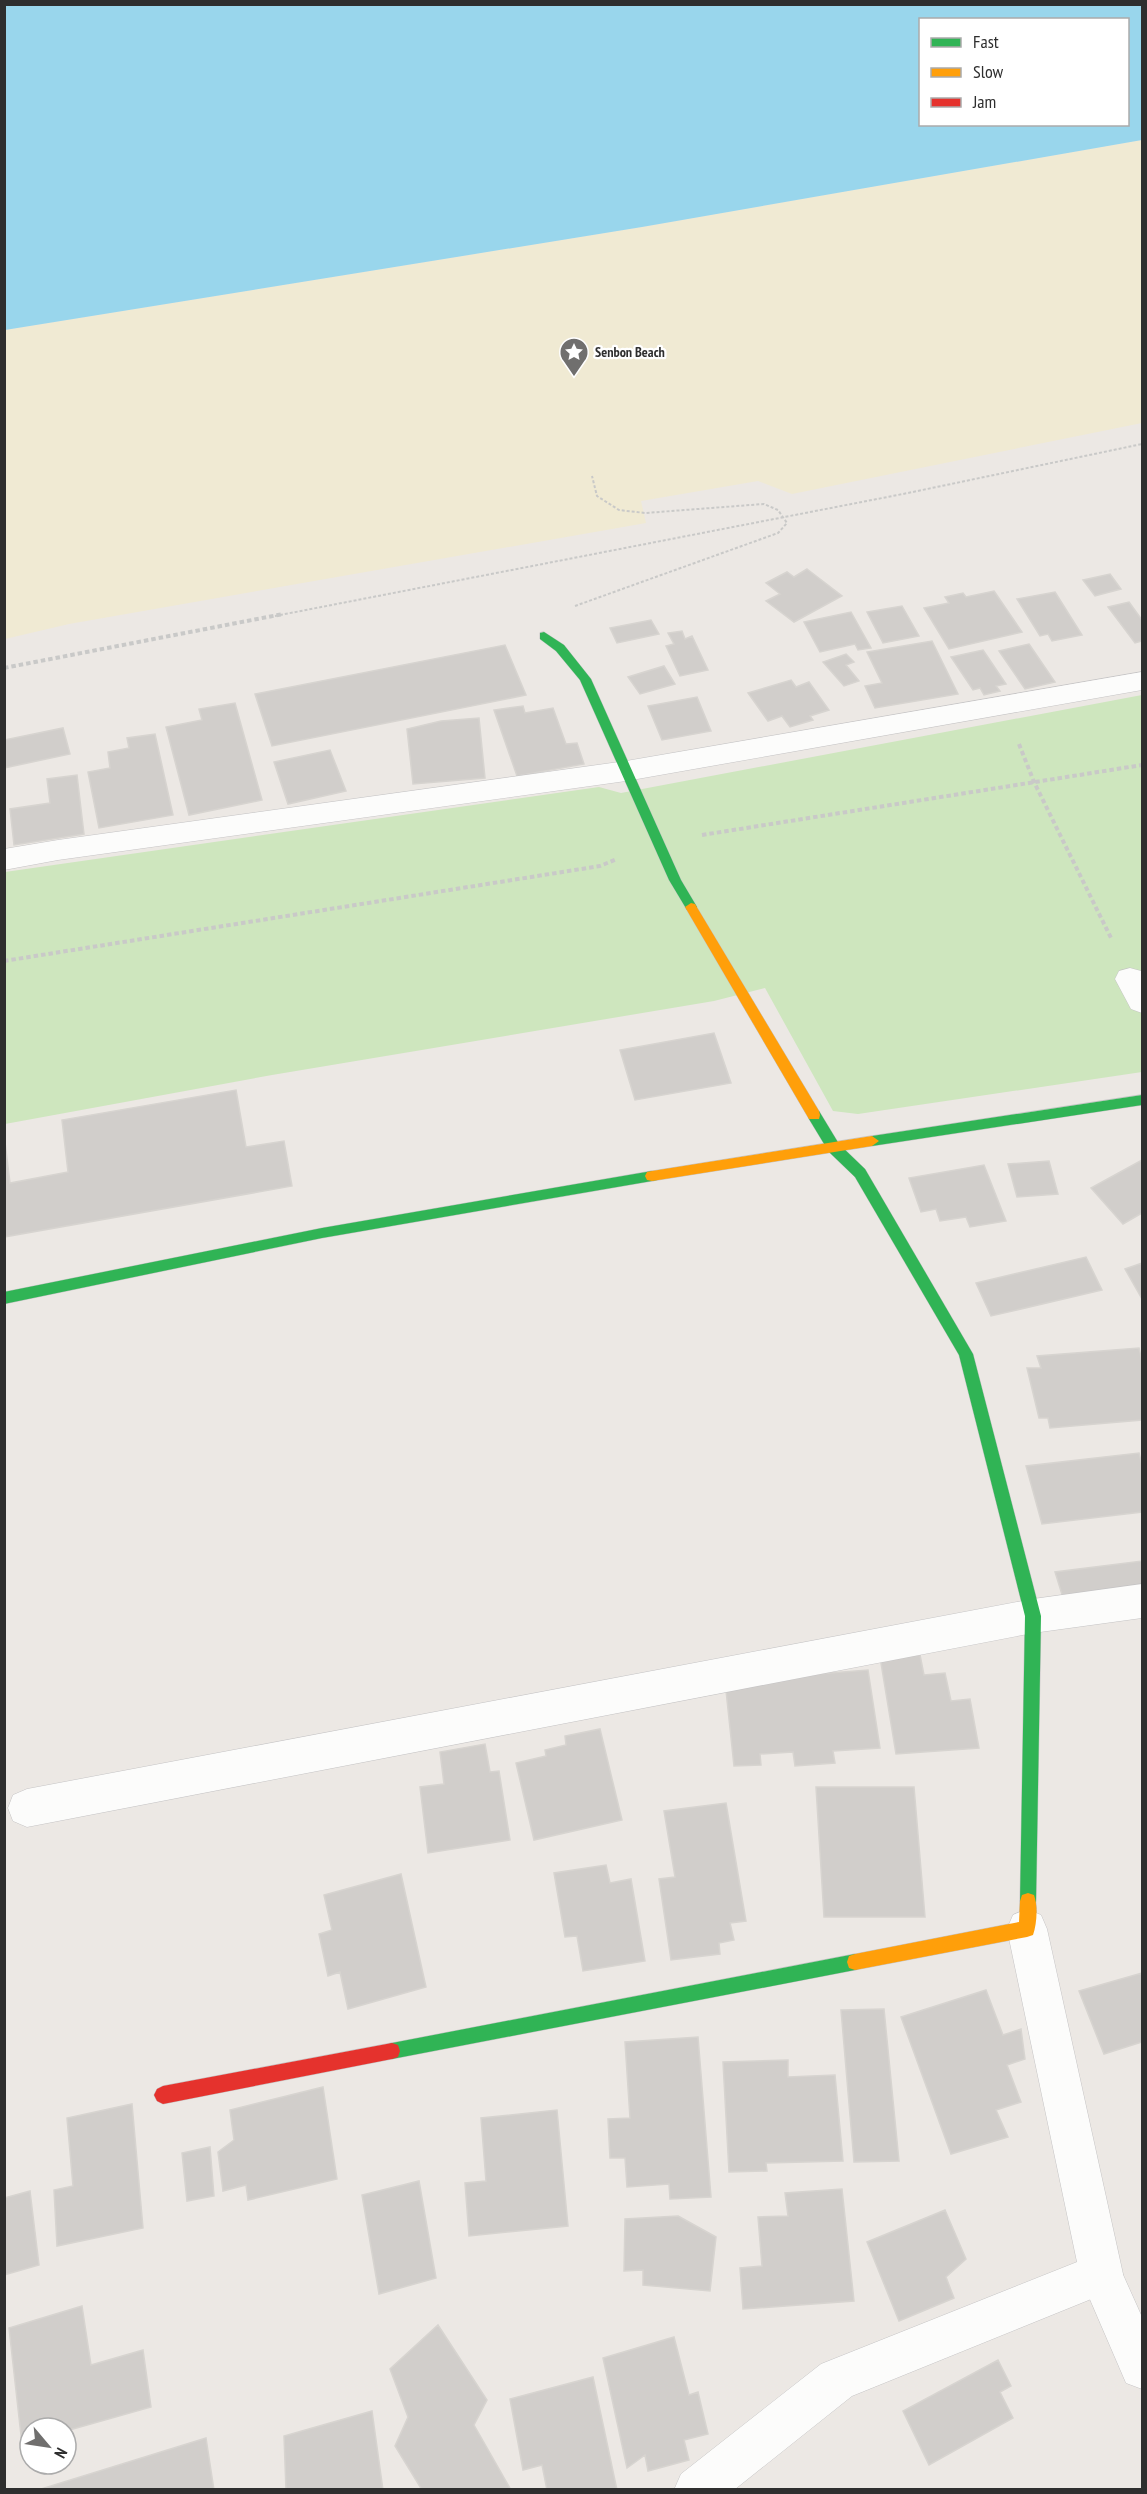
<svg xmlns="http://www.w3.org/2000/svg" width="1147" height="2494" viewBox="0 0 1147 2494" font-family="'PT Sans Narrow',sans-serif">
  <rect width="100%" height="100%" fill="#ece8e4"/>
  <path fill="#cee6be" d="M1142,695V1072L858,1114L833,1111L765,988L714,1001L272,1075L5,1124V872L599,787L621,793Z"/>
  <path fill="#f0ead3" d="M1142,140V423L792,494L758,481L641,501L646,523L69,624L5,639V330L642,227Z"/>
  <path fill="#99d6ec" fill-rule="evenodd" d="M5,4L1142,5V140L642,227L5,330ZM920,20H1128V124H920Z"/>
  <path fill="#d1cecb" stroke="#d7d4d0" stroke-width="1.5" d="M807,569L842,596L794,622L766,601L780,594L766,583L787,572L794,577Z
    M1110,574L1121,589L1095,596L1083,580Z
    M994,591L1022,632L949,649L924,608L949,603L945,597L963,593L966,597Z
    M1055,592L1082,635L1052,641L1048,634L1040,636L1017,599Z
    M1129,602L1142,620V641L1135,643L1108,607Z
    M902,606L919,636L883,643L867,612Z
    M851,612L871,648L858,650L855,644L820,652L804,622Z
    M651,620L659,634L617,643L610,628Z
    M682,631L685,639L692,636L708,670L680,676L666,646L674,644L668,633Z
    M932,641L958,694L875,708L865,686L882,683L867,652Z
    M1029,644L1055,682L1025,689L999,651Z
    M505,645L526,695L272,746L255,694Z
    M983,650L1006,684L996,686L1000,691L984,695L980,688L973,690L951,657Z
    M846,654L854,662L846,665L859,681L844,686L823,662Z
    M664,666L675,684L640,694L628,677Z
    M791,680L796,687L809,682L829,710L810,716L813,720L790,727L782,716L768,721L748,693Z
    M697,697L711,731L662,740L648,706Z
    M235,703L262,800L189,815L166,727L202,720L199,709Z
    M523,706L525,713L553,708L566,744L577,743L584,764L517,776L494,710Z
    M479,718L485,778L413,784L407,729L441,721Z
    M63,728L70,754L4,768V740Z
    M155,734L173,815L99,828L88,772L110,768L108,752L129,748L127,738Z
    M330,750L346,791L288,804L274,762Z
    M77,775L84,834L14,845L10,809L50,803L47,779Z
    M714,1033L731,1083L635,1100L620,1050Z
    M236,1090L246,1147L284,1141L292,1186L4,1237V1134L10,1183L68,1172L62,1120Z
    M1142,1160V1213L1123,1224L1091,1188Z
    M1049,1161L1058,1194L1017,1197L1008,1164Z
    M984,1165L1006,1221L970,1227L966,1217L940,1221L936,1209L921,1212L909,1178Z
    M1086,1257L1102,1290L991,1316L976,1283Z
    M1142,1263V1299L1125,1269Z
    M1139,1348L1142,1361V1420L1050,1428L1048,1418H1039L1027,1368H1041L1037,1356Z
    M1139,1453L1142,1465V1512L1042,1524L1026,1466Z
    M1142,1561V1590L1064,1601L1055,1572Z
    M920,1655L924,1675L945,1673L951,1701L970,1699L979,1748L896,1754L880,1657Z
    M868,1670L880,1748L833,1751L835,1763L795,1766L793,1752L760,1754L761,1765L734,1766L725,1681Z
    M600,1729L622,1820L534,1840L516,1763L546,1756L545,1750L566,1745L565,1736Z
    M485,1744L490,1772L499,1771L510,1840L428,1853L420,1787L444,1784L440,1752Z
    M816,1787H914L925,1917H824Z
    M726,1803L746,1921L730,1923L734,1940L719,1943L720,1954L671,1960L659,1879L675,1877L664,1811Z
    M606,1865L610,1883L631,1879L645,1961L583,1971L577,1936L565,1937L554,1873Z
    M401,1874L426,1987L348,2009L340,1972L328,1976L319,1934L332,1930L324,1895Z
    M1142,1973V2042L1104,2054L1079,1991Z
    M986,1990L1003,2035L1021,2029L1025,2059L1007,2065L1021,2102L996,2110L1008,2137L951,2154L901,2017Z
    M884,2009L899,2161L854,2162L841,2010Z
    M698,2037L711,2197L670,2199L669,2184L627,2187L625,2158H610L608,2119L630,2118L625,2042Z
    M788,2060V2077L835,2075L843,2161L766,2163L767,2171L729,2172L723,2062Z
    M323,2087L337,2179L248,2200L246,2185L223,2191L218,2152L234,2140L230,2110Z
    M132,2104L143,2228L57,2246L54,2190L73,2186L67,2118Z
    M557,2110L568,2226L469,2236L465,2183L486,2181L481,2118Z
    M210,2147L214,2196L187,2201L182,2153Z
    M419,2181L436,2278L379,2294L362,2195Z
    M842,2189L854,2301L743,2309L740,2268L762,2266L758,2217L788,2216L785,2193Z
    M30,2191L39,2265L4,2275V2198Z
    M945,2210L966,2259L946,2277L954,2298L899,2321L867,2242Z
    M678,2216L716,2237L710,2291L643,2285V2270L624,2271L625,2219Z
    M82,2306L91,2365L143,2350L151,2407L66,2431V2428H30V2442L22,2444L9,2328Z
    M438,2325L487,2400L474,2425L511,2490H422L395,2446L408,2417L390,2369Z
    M674,2337L689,2395L698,2392L708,2434L684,2440L689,2460L648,2471L645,2455L627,2468L603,2358Z
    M998,2360L1011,2386L1000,2392L1013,2418L929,2465L903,2411Z
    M593,2377L617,2490H547L542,2465L523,2470L510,2399Z
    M372,2411L383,2490H286L284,2436Z
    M206,2438L214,2490H41V2489Z"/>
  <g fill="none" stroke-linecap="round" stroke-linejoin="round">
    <g stroke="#c5c4c5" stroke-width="1">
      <path id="lane" d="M1130,968L1141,971L1142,974V1013L1131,1009L1115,979L1119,971Z
        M1101,2252L1116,2259L1142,2317V2389L1126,2383L1079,2274L1086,2259Z"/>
    </g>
    <g stroke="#c5c4c5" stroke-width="1">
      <path id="street" d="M1142,672V690L626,781L58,860L4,870V849L58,840L626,761Z
        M1142,1584V1618L1033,1633L27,1827L13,1821L8,1808L13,1795L27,1789L1033,1599Z
        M1027,1909L1041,1915L1047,1929L1123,2274L1116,2289L852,2396L734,2490H674L681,2474L821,2364L1077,2262L1007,1929L1013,1915Z"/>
    </g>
    <g stroke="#c5c4c5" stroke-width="1">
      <path id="fast" d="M544,632L564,645L591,679L681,880L697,907L695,910H687L669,880L580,680L556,651L540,639V633Z
        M1142,1095V1105L872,1146L865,1141L872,1136Z
        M814,1110L819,1111L839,1144L865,1169L973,1354L1041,1616L1036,1901L1034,1907L1028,1909L1022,1907L1020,1901L1025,1616L959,1355L855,1177L829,1152L809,1119L808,1115L809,1111Z
        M652,1171L657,1172L659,1176L657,1180L652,1181L322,1238L4,1304V1292L322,1228Z
        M855,1954L861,1956L863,1962L861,1968L855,1970L392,2059L386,2057L384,2051L386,2045L392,2043Z"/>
    </g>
    <g stroke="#c5c4c5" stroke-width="1">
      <path id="slow" d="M691,903L695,904L819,1111L820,1115L819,1119H809L685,907Z
        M872,1136L879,1141L872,1146L652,1181L647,1180L645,1176L647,1172L652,1171Z
        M1028,1893L1034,1895C1038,1906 1037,1924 1033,1935L1027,1937L855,1970L849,1968L847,1962L849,1956L855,1954L1019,1922L1020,1901L1022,1895Z"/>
    </g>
    <g stroke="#c5c4c5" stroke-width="1">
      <path id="jam" d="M392,2043L398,2045L400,2051L398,2057L392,2059L163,2104L157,2101L154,2095L157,2089L163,2086Z"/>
    </g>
    <path stroke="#c9c9c8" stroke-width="2" stroke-dasharray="3 2" stroke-linecap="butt" d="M575,606L778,533L787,523L778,510L764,504L645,513L619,510L597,496L592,476
      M275,616L908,493L1142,444"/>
    <path stroke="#c9c9c8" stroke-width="4" stroke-dasharray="4.5 3" stroke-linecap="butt" d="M4,668L283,614
      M1019,744L1034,782L1112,940
      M702,835L1142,765
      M4,961L600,866L617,859"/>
    <use href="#lane" fill="#fcfcfb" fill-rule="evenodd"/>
    <use href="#street" fill="#fcfcfb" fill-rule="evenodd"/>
    <use href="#fast" fill="#30b455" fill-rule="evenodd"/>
    <use href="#slow" fill="#ff9f0a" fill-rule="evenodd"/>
    <use href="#jam" fill="#e5322d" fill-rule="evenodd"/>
  </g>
  <defs>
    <g id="sight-pin" transform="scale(1.5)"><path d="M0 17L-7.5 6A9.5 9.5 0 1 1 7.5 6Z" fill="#706f6e" stroke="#fff"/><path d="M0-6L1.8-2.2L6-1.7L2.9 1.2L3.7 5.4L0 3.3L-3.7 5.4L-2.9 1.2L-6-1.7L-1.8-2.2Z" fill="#fff"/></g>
  </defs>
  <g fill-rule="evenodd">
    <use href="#sight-pin" x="574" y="352"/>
  </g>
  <g text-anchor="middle" stroke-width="4.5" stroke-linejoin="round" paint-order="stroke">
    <g font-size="14" font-weight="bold" fill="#2e2e2e" stroke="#fff" text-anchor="start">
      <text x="595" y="357">Senbon Beach</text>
    </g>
  </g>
  <rect width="1147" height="2494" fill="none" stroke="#2e2e2e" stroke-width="12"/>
  <rect x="919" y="18" width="210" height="108" fill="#ffffff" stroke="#ababab" stroke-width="1.5"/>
  <rect x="931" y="38" width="30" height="9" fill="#30b455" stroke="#ababab" stroke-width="1.5"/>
  <text x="973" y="48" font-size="18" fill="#2e2e2e">Fast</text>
  <rect x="931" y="68" width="30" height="9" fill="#ff9f0a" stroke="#ababab" stroke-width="1.5"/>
  <text x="973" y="78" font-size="18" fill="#2e2e2e">Slow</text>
  <rect x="931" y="98" width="30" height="9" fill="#e5322d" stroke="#ababab" stroke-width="1.5"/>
  <text x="973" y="108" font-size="18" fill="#2e2e2e">Jam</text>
  <g transform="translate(48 2446) rotate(119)"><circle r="28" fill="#ffffff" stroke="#ababab" stroke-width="1.5"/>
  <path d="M0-4.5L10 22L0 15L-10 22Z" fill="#706f6e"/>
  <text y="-9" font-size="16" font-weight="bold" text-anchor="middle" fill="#2e2e2e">N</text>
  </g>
</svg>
